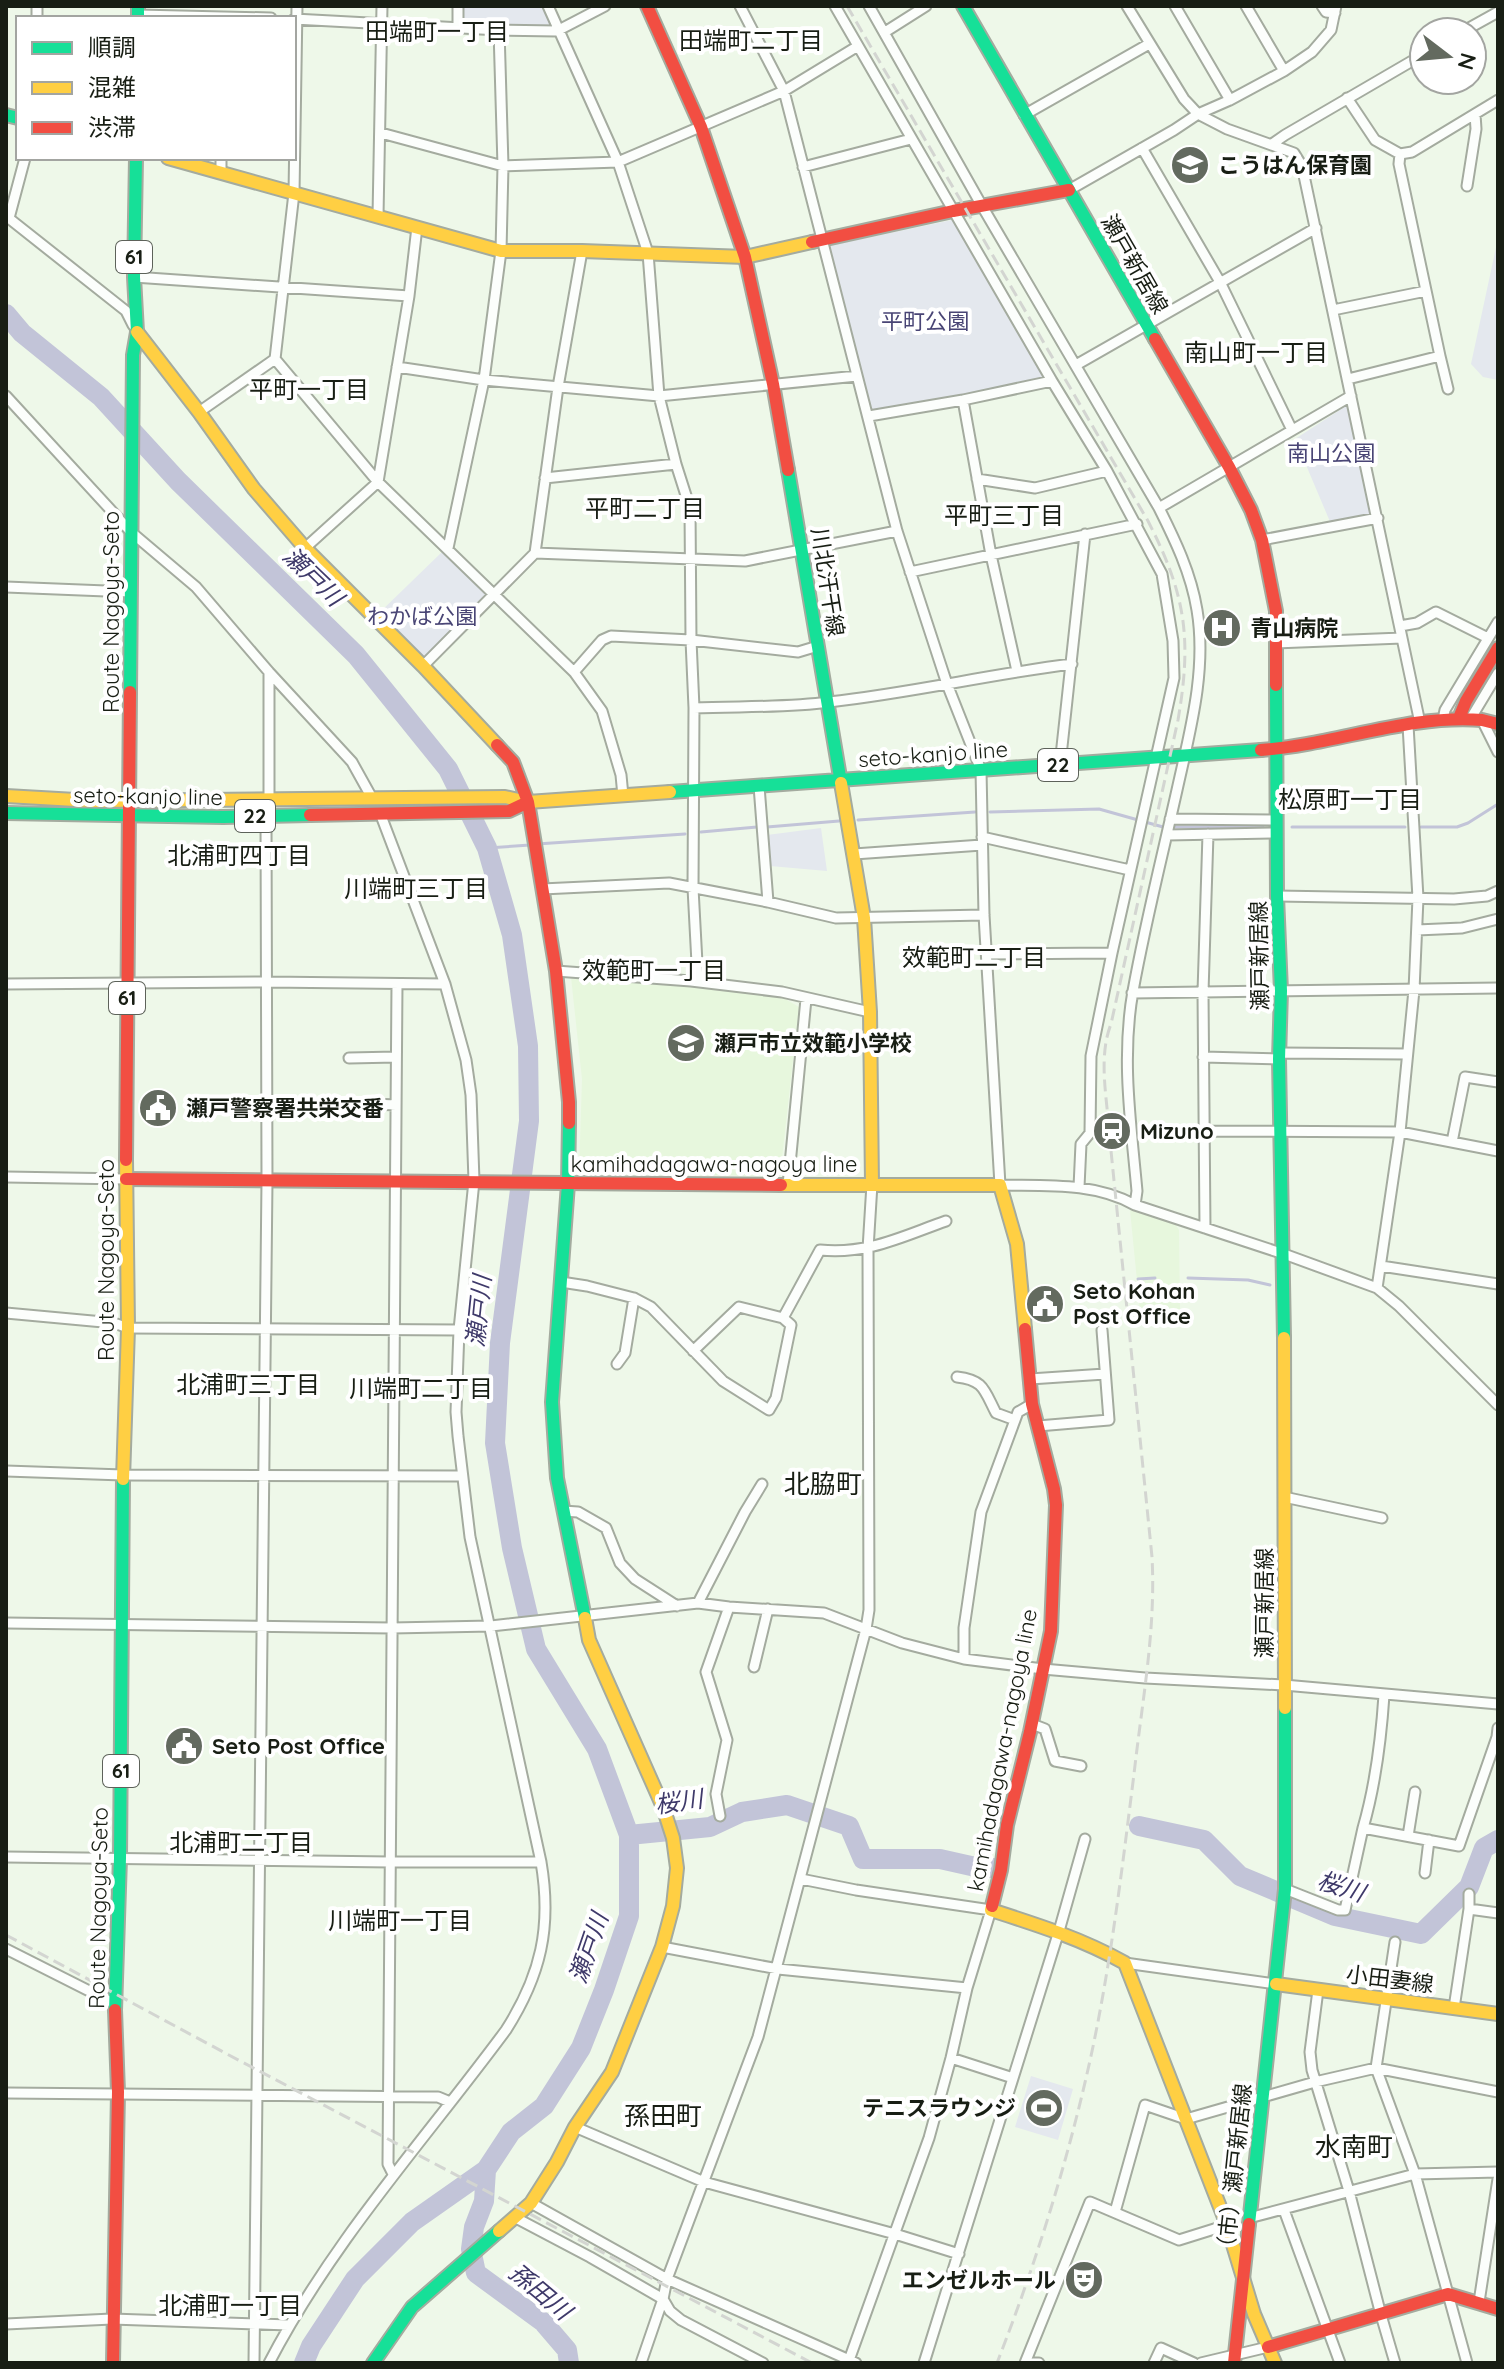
<svg xmlns="http://www.w3.org/2000/svg" width="1504" height="2369" viewBox="0 0 1504 2369" font-family="Quicksand,'Noto Sans JP',sans-serif">
  <rect width="100%" height="100%" fill="#eef8e9"/>
  <path fill="#e7f7dd" d="M571,977L692,986L780,996L799,1007L780,1176L579,1174L582,1079Z
    M1130,1210L1175,1224L1179,1230L1180,1312L1140,1311Z"/>
  <path fill="#e4e8ee" d="M462,6H544L552,27L462,22Z
    M952,220L1045,379L871,412L828,246Z
    M1498,238V380L1483,377L1471,364Z
    M1346,406L1350,408L1373,512L1369,516L1331,524L1295,439Z
    M443,551L488,595L422,661L375,617Z
    M821,828L827,871L770,866L767,835Z
    M1031,2076L1073,2089L1058,2140L1015,2127Z"/>
  <g fill="none" stroke-linecap="round" stroke-linejoin="round">
    <path stroke="#c2c4d8" stroke-width="3" d="M990,812L1099,809L1163,827H1263
      M858,820L975,812
      M767,827L839,821
      M1292,827H1405
      M1421,827H1457L1468,823L1498,804
      M701,832L757,827
      M537,844L685,834
      M487,848L530,845
      M1188,1278L1248,1280L1270,1285
      M1138,1279L1155,1278"/>
    <path stroke="#c2c4d8" stroke-width="20" d="M6,314L22,333L101,397L178,481L356,655L448,769L487,848L512,935L528,1046L529,1121L500,1343L495,1443L512,1548L536,1649L597,1749L629,1835V1916L604,1990L581,2048L544,2106L511,2132L486,2170L412,2222L355,2279L311,2346L304,2363
      M1139,1826L1204,1840L1240,1876L1335,1916L1421,1934L1469,1887L1484,1848L1498,1840
      M629,1835L710,1827L742,1812L787,1805L849,1826L863,1859H940L980,1868H994
      M486,2170L484,2201L474,2227L471,2249L476,2273L543,2322L567,2350L569,2363"/>
    <g stroke="#a4ab9f" stroke-width="13">
      <path id="street" d="M297,6L294,193L275,359L378,482L574,672L602,711L621,775L623,796
        M548,6L618,162L648,253L659,396L676,464L690,508L691,640L694,708L693,888L698,982
        M740,6L784,91L897,531L947,684L981,770L984,915L1000,1185C1045,1186 1094,1182 1135,1205L1284,1254L1377,1288L1399,1306L1498,1405
        M835,6L1052,381L1107,471L1162,574L1173,641L1174,678L1112,953L1091,1056L1090,1133L1081,1144L1079,1187
        M869,6L982,206L1159,508C1175,540 1191,573 1197,610C1207,670 1190,731 1177,790C1162,857 1145,924 1133,991C1121,1058 1131,1124 1137,1191L1135,1205
        M1127,6L1184,99L1198,114L1227,129L1294,153L1302,166L1420,723
        M1175,6L1230,100
        M1246,6L1284,71
        M1322,6L1326,12L1335,13
        M138,15L271,18
        M37,18V6
        M294,19L499,30L557,31L605,6
        M458,28V6
        M885,32L926,6
        M1462,32L1498,12
        M1347,98L1375,140L1400,154L1399,164L1440,356L1348,379
        M1024,115L1149,44
        M381,133L503,166L618,162L784,91L858,46
        M1272,144L1285,135L1424,54
        M1142,148L1220,282L1292,430
        M1400,154L1412,152L1498,100
        M803,167L911,139
        M221,173V158
        M1467,186L1476,129L1475,114
        M1069,190L1174,130L1198,114L1230,100L1284,71L1312,52L1331,30L1336,6
        M6,216L126,311L133,325
        M378,216L382,6
        M9,218L25,158
        M134,277L409,296
        M1333,310L1426,291
        M1440,356L1448,389
        M1076,365L1316,228
        M397,367L484,380L659,396L857,376
        M6,396L131,532L196,587L269,672L352,762L372,798
        M963,400L991,555L1017,671
        M199,412L275,359
        M869,416L963,400L1052,381
        M545,478L676,464
        M977,479L1035,488L1107,471
        M1159,508L1351,396
        M1262,540L1378,518
        M305,548L378,482L409,296L417,227
        M448,548L484,380L501,251L503,166L499,30
        M535,553L745,561L897,531
        M910,572L1137,524
        M6,587L131,592
        M1400,626L1417,623L1436,612L1488,638
        M1275,643L1402,638
        M423,666L535,553L558,387L582,251
        M574,672L602,640L611,636L691,640L798,652L818,646
        M694,708C738,706 785,708 829,702C911,693 991,674 1072,664
        M1471,718L1498,673
        M1443,720L1445,710L1498,622
        M1482,720L1498,752
        M1060,765L1085,534
        M759,786L768,902
        M1170,819L1277,820
        M1167,835L1277,833
        M982,837L1130,870
        M854,854L982,845
        M542,889L669,883L768,902L836,918L984,915
        M1277,896L1454,899L1487,896L1498,891
        M1417,930L1462,928L1498,919
        M987,954L1112,953
        M556,971L691,981L782,992L870,1012
        M6,984L267,982L445,984
        M1132,993L1498,988
        M1280,1053L1407,1054
        M1203,1057L1279,1059
        M349,1058L396,1057
        M351,1103L396,1105
        M1204,1131L1400,1132L1498,1151
        M1452,1142L1465,1077L1498,1082
        M6,1177L126,1179
        M788,1185L806,999
        M1205,1228L1203,992L1208,834
        M1381,1266L1498,1284
        M561,1282L587,1286L634,1298L651,1307L723,1381L769,1410L776,1398L791,1325L783,1318
        M1377,1288L1400,1132L1414,990L1418,898L1408,725
        M6,1313L114,1323L128,1328L459,1330
        M693,1351L739,1307L783,1318L820,1250C867,1255 903,1236 946,1221
        M617,1364L625,1353L634,1298
        M957,1377C984,1380 984,1390 996,1413L1015,1420
        M1030,1379L1105,1374
        M1038,1426L1109,1420L1102,1330
        M6,1471L123,1475L462,1476
        M1284,1497L1382,1518
        M563,1511L578,1512L606,1528L620,1563L635,1579L677,1606
        M698,1603L745,1512L762,1484
        M6,1623L392,1628L491,1626L698,1603L729,1607L824,1613L902,1643L964,1659L1043,1669L1145,1678L1284,1685L1498,1704
        M964,1659V1628L981,1512L1018,1412L1032,1404
        M754,1667L768,1609
        M1032,1724L1045,1729L1055,1761L1081,1766
        M720,1816L716,1794L727,1740L706,1672L729,1607
        M1363,1828C1376,1783 1381,1741 1384,1695
        M1408,1836L1415,1792
        M6,1857L390,1862H541
        M1425,1873L1429,1840
        M801,1879L856,1890L991,1910L967,1988L951,2058L929,2138L848,2363
        M1285,1889L1338,1910H1345L1363,1828L1459,1846L1497,1737L1498,1728
        M1469,1909L1498,1913
        M1395,1942L1376,2068L1415,2174L1467,2363
        M662,1947L778,1969L967,1988
        M6,1949L115,2004
        M1125,1963L1276,1984
        M1318,1990L1310,2052L1312,2070L1349,2191L1381,2315L1395,2363
        M1454,2008L1469,1909V1894
        M951,2058L1013,2078
        M6,2093L438,2097L450,2102
        M575,2127L704,2182L895,2234L959,2254
        M393,2174L388,2164L397,984
        M531,2203L667,2279L856,2363
        M1284,2210L1340,2363
        M1115,2212L1145,2105L1186,2119L1315,2082L1376,2068L1498,2092
        M516,2218L590,2257L663,2299L670,2311L681,2320L763,2363
        M1249,2218L1415,2174L1498,2172
        M1479,2302L1498,2179
        M6,2324L112,2319L288,2325
        M254,2363L267,1181L266,816L269,799V672
        M269,2363C333,2240 424,2141 506,2030C541,1975 552,1927 541,1862L470,1537L458,1436L456,1412L459,1330L474,1181L471,1095L466,1060L445,984L380,813
        M641,2363L663,2299L667,2279L758,2037L866,1629L869,1610L868,1249L872,1184
        M924,2363L1059,1931L1085,1839
        M1025,2363L1090,2202L1179,2240L1227,2225
        M1033,2363H1039
        M1154,2363L1161,2348L1194,2363
        M1201,2363L1268,2347"/>
    </g>
    <g stroke="#a4ab9f" stroke-width="16">
      <path id="fast" d="M138,6V18
        M963,6L1155,339
        M6,115L18,118
        M788,470L841,783
        M1276,685L1277,896L1281,991L1279,1059L1284,1338
        M130,692L133,355L137,332L134,277L136,158
        M670,792L1261,750
        M6,813L223,817L310,815
        M569,1123L568,1184L552,1402L557,1478L585,1618
        M115,2010L120,1858L123,1479
        M1249,2224L1285,1889V1708
        M373,2363L412,2307L499,2231"/>
    </g>
    <g stroke="#a4ab9f" stroke-width="16">
      <path id="slow" d="M168,158L501,251H582L745,257L812,242
        M137,332L199,412L254,489L305,548L423,666L497,745
        M841,783L864,918L870,1012L872,1184
        M6,796L93,801L505,797L528,802L670,792
        M781,1185H1000L1017,1244L1025,1329
        M1284,1338L1285,1708
        M123,1479L128,1328L126,1160
        M992,1906L991,1910C1038,1925 1082,1939 1125,1963L1227,2225L1254,2314L1275,2363
        M1276,1984L1498,2014
        M499,2231L531,2203L557,2162L575,2127L612,2072L662,1947L673,1906L677,1868L673,1838L663,1807L589,1640L585,1618"/>
    </g>
    <g stroke="#a4ab9f" stroke-width="16">
      <path id="jam" d="M647,6L701,127L745,257L773,384L788,470
        M812,242L953,211L1069,190
        M1155,339L1229,467L1251,510L1262,540L1276,611V685
        M1459,718L1466,701L1498,648
        M1482,720L1498,724
        M497,745L513,762L528,802L556,971L569,1102V1123
        M1261,750C1334,745 1408,714 1482,720
        M310,815L509,811L528,802
        M126,1160L130,692
        M126,1179L781,1185
        M992,1906L1001,1870L1007,1825L1030,1732L1051,1631L1056,1505L1054,1489L1032,1404L1025,1329
        M1268,2347L1448,2294L1498,2309
        M113,2363L118,2092L115,2010
        M1234,2363L1249,2224"/>
    </g>
    <use href="#street" stroke="#fcfefc" stroke-width="9"/>
    <use href="#fast" stroke="#16e098" stroke-width="12"/>
    <use href="#slow" stroke="#ffcf43" stroke-width="12"/>
    <use href="#jam" stroke="#f24e42" stroke-width="12"/>
    <path stroke="#d3d5d1" stroke-width="3" stroke-dasharray="12 6" stroke-linecap="butt" d="M847,6L1148,521C1186,595 1192,639 1178,720L1111,1024C1098,1057 1107,1097 1109,1131L1152,1557C1156,1630 1142,1702 1134,1774C1122,1869 1111,1963 1091,2056C1068,2161 1036,2263 997,2363
      M6,1935L227,2054L812,2363"/>
  </g>
  <defs>
    <g id="school-disc" transform="scale(2)"><circle r="9.5" fill="#636a5f" stroke="#fff"/><path d="M0-5L7-2L0 1L-7-2ZM-4 1L0 2.5L4 1V4Q0 6-4 4Z" fill="#fff"/></g>
    <g id="hospital-disc" transform="scale(2)"><circle r="9.5" fill="#636a5f" stroke="#fff"/><path d="M-5-5h3v3.5h4V-5h3V5h-3V1.5h-4V5h-3Z" fill="#fff"/></g>
    <g id="civic-disc" transform="scale(2)"><circle r="9.5" fill="#636a5f" stroke="#fff"/><path d="M-.6-6.5H3V-4.5H.6V-3L4-1V1h2V6H-6V1h2V-1L-.6-3ZM-1.2 2.5V6h2.4V2.5Z" fill="#fff"/></g>
    <g id="station-disc" transform="scale(2)"><circle r="9.5" fill="#636a5f" stroke="#fff"/><path d="M-3-6H3Q5-6 5-4V2Q5 4 3 4L4.5 6H3L1.5 4h-3L-3 6H-4.5L-3 4Q-5 4-5 2V-4Q-5-6-3-6ZM-3.5-4v3h7v-3ZM-3.5 1v1.5H-2V1ZM2 1v1.5H3.5V1Z" fill="#fff"/></g>
    <g id="stadium-disc" transform="scale(2)"><circle r="9.5" fill="#636a5f" stroke="#fff"/><path d="M0-5a6.5 5 0 1 0 0 10a6.5 5 0 1 0 0-10ZM-3.5-1.8h7v3.6h-7Z" fill="#fff"/></g>
    <g id="theatre-disc" transform="scale(2)"><circle r="9.5" fill="#636a5f" stroke="#fff"/><path d="M-5-5.5Q0-4 5-5.5V0Q5 5 0 6Q-5 5-5 0ZM-3.3-2.5H-1v1.5H-3.3ZM1-2.5H3.3v1.5H1ZM-2.8 1Q0 5.5 2.8 1Z" fill="#fff"/></g>
  </defs>
  <g fill-rule="evenodd">
    <use href="#school-disc" x="1190" y="165"/>
    <use href="#hospital-disc" x="1222" y="628"/>
    <use href="#school-disc" x="686" y="1043"/>
    <use href="#civic-disc" x="158" y="1108"/>
    <use href="#station-disc" x="1112" y="1131"/>
    <use href="#civic-disc" x="1045" y="1304"/>
    <use href="#civic-disc" x="184" y="1746"/>
    <use href="#stadium-disc" x="1044" y="2108"/>
    <use href="#theatre-disc" x="1084" y="2280"/>
  </g>
  <g text-anchor="middle" stroke-width="8" stroke-linejoin="round" paint-order="stroke">
    <g fill="#fff" stroke="#5d625a" stroke-width="2">
      <rect x="116" y="241" width="36" height="32" rx="6"/>
      <rect x="1038" y="749" width="40" height="32" rx="6"/>
      <rect x="235" y="800" width="40" height="32" rx="6"/>
      <rect x="109" y="982" width="36" height="32" rx="6"/>
      <rect x="103" y="1755" width="36" height="32" rx="6"/>
    </g>
    <g font-size="20" font-weight="bold" fill="#181e14">
      <text x="134" y="264">61</text>
      <text x="1058" y="772">22</text>
      <text x="255" y="823">22</text>
      <text x="127" y="1005">61</text>
      <text x="121" y="1778">61</text>
    </g>
    <g font-size="22" font-weight="bold" fill="#181e14" stroke="#fff" text-anchor="start">
      <text x="1218" y="173">こうはん保育園</text>
      <text x="1250" y="636">青山病院</text>
      <text x="714" y="1051">瀬戸市立效範小学校</text>
      <text x="186" y="1116">瀬戸警察署共栄交番</text>
      <text x="1140" y="1139">Mizuno</text>
      <text x="1073" y="1299">Seto Kohan<tspan x="1073" dy="25">Post Office</tspan></text>
      <text x="212" y="1754">Seto Post Office</text>
      <text x="1016" y="2116" text-anchor="end">テニスラウンジ</text>
      <text x="1056" y="2288" text-anchor="end">エンゼルホール</text>
    </g>
    <g font-size="22" fill="#181e14" stroke="#fff">
      <text transform="translate(1135 264) rotate(60)" y="8">瀬戸新居線</text>
      <text transform="translate(828 582) rotate(81)" y="8">川北汗干線</text>
      <text transform="translate(111 612) rotate(-90)" y="8">Route Nagoya-Seto</text>
      <text transform="translate(933 754) rotate(-4)" y="8">seto-kanjo line</text>
      <text transform="translate(148 796) rotate(1)" y="8">seto-kanjo line</text>
      <text transform="translate(1259 956) rotate(-91)" y="8">瀬戸新居線</text>
      <text x="714" y="1172">kamihadagawa-nagoya line</text>
      <text transform="translate(106 1260) rotate(-90)" y="8">Route Nagoya-Seto</text>
      <text transform="translate(1264 1603) rotate(-90)" y="8">瀬戸新居線</text>
      <text transform="translate(1002 1750) rotate(-79)" y="8">kamihadagawa-nagoya line</text>
      <text transform="translate(98 1908) rotate(-89)" y="8">Route Nagoya-Seto</text>
      <text transform="translate(1390 1979) rotate(7)" y="8">小田妻線</text>
      <text transform="translate(1234 2171) rotate(-84)" y="8">（市）瀬戸新居線</text>
    </g>
    <g font-size="22" fill="#494575" stroke="#fff">
      <text x="925" y="329">平町公園</text>
      <text x="1331" y="461">南山公園</text>
      <text x="422" y="624">わかば公園</text>
    </g>
    <g font-size="24" fill="#181e14" stroke="#fff">
      <text x="437" y="40">田端町一丁目</text>
      <text x="751" y="49">田端町二丁目</text>
      <text x="1256" y="361">南山町一丁目</text>
      <text x="309" y="398">平町一丁目</text>
      <text x="645" y="517">平町二丁目</text>
      <text x="1004" y="524">平町三丁目</text>
      <text x="1350" y="808">松原町一丁目</text>
      <text x="239" y="864">北浦町四丁目</text>
      <text x="416" y="897">川端町三丁目</text>
      <text x="974" y="966">效範町二丁目</text>
      <text x="654" y="979">效範町一丁目</text>
      <text x="248" y="1393">北浦町三丁目</text>
      <text x="421" y="1397">川端町二丁目</text>
      <text x="241" y="1851">北浦町二丁目</text>
      <text x="400" y="1929">川端町一丁目</text>
      <text x="230" y="2314">北浦町一丁目</text>
    </g>
    <g font-size="24" font-style="italic" fill="#3f3a6a" stroke="#fff">
      <text transform="translate(313 577) rotate(44)" y="8">瀬戸川</text>
      <text transform="translate(479 1311) rotate(-84)" y="8">瀬戸川</text>
      <text transform="translate(679 1802) rotate(-8)" y="8">桜川</text>
      <text transform="translate(1341 1887) rotate(18)" y="8">桜川</text>
      <text transform="translate(589 1948) rotate(-71)" y="8">瀬戸川</text>
      <text transform="translate(540 2292) rotate(40)" y="8">孫田川</text>
    </g>
    <g font-size="26" fill="#181e14" stroke="#fff">
      <text x="823" y="1493">北脇町</text>
      <text x="663" y="2125">孫田町</text>
      <text x="1354" y="2156">水南町</text>
    </g>
  </g>
  <rect width="1504" height="2369" fill="none" stroke="#181e14" stroke-width="16"/>
  <rect x="16" y="16" width="280" height="144" fill="#ffffff" stroke="#a3a5a1" stroke-width="2"/>
  <rect x="32" y="42" width="40" height="12" fill="#16e098" stroke="#a3a5a1" stroke-width="2"/>
  <text x="88" y="56" font-size="24" fill="#181e14">順調</text>
  <rect x="32" y="82" width="40" height="12" fill="#ffcf43" stroke="#a3a5a1" stroke-width="2"/>
  <text x="88" y="96" font-size="24" fill="#181e14">混雑</text>
  <rect x="32" y="122" width="40" height="12" fill="#f24e42" stroke="#a3a5a1" stroke-width="2"/>
  <text x="88" y="136" font-size="24" fill="#181e14">渋滞</text>
  <g transform="translate(1448 56) rotate(106)"><circle r="38" fill="#ffffff" stroke="#a3a5a1" stroke-width="2"/>
  <path d="M0-6L14 30L0 20L-14 30Z" fill="#636a5f"/>
  <text y="-12" font-size="22" font-weight="bold" text-anchor="middle" fill="#181e14">N</text>
  </g>
</svg>
